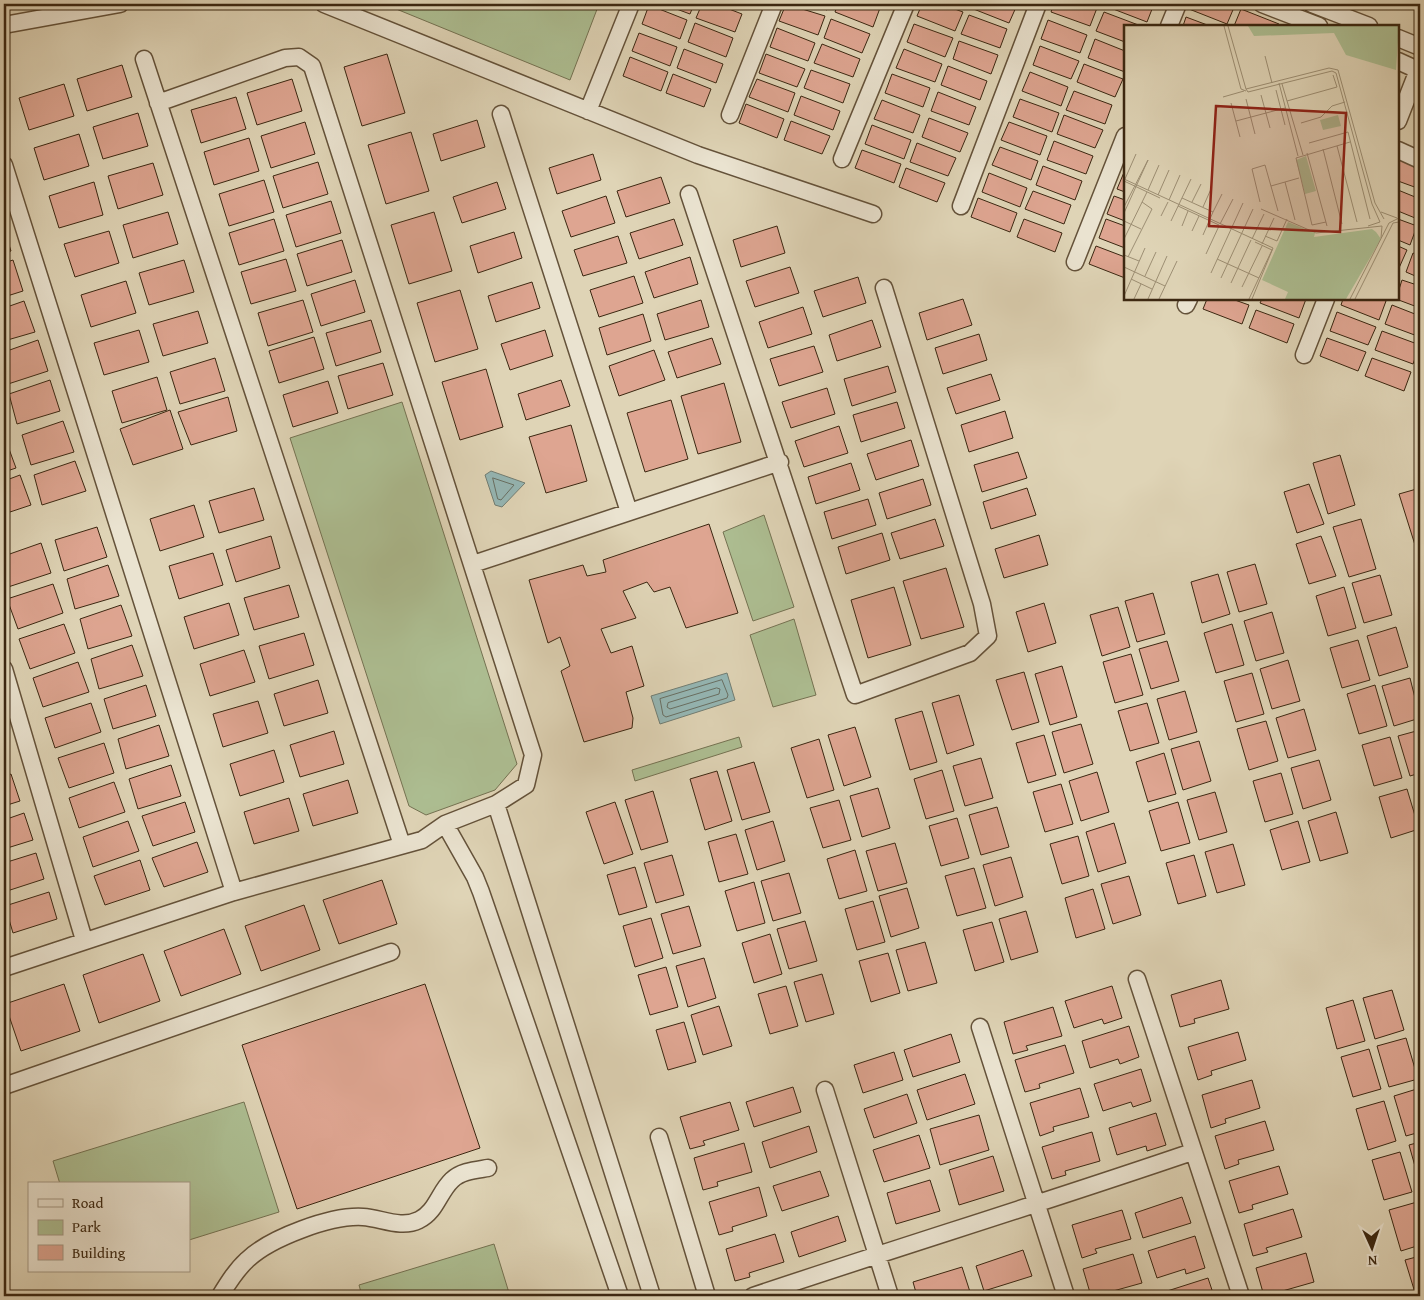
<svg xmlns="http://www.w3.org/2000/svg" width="1424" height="1300" viewBox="0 0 1424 1300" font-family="'Gentium Book Plus',serif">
  <rect width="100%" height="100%" fill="#dfd4b6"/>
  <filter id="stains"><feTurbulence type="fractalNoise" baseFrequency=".004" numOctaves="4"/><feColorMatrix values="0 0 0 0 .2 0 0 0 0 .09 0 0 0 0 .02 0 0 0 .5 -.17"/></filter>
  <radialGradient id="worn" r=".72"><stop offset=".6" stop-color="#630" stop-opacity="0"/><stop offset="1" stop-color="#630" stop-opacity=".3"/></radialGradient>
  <path fill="#adbe92" stroke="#747252" d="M384,4H599L570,80Z
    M402,402L517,764L495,790L426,815L409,806L290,438Z
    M764,515L794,607L753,621L723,532Z
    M794,619L816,695L773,707L750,635Z
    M739,737L742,747L635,781L632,770Z
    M244,1102L279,1212L189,1240V1184H60L53,1161Z
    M494,1244L510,1296H362L359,1285Z"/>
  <path fill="#95b7b5" stroke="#717d73" d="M491,471L525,483L502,507L495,505L485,475Z
    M727,673L735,700L660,724L651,696Z"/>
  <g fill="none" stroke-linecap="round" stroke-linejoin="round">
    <path stroke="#686f63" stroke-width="1" d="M493,478L514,485L501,500L498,499Z
      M722,680L728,695L727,698L666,717L663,715L660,699Z
      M717,688L720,689L719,694L670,709L667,707L668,703Z"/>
  </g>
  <path fill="#dea591" stroke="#3b2711" d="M663,4H694L690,14Z
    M702,4H716L742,14L735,32L696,18Z
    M786,4L825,16L818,35L779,21Z
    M811,4H830L827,10Z
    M838,4H869L880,8L873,27L835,12Z
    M922,4H941L963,12L955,31L917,16Z
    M973,4H1014L1017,5L1009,23L971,8Z
    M1054,4H1086L1097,8L1090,26L1051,12Z
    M1110,4H1154L1147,22L1108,7Z
    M1191,4H1232L1235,5L1227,24L1189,9Z
    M1402,4H1420V11Z
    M649,5L687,20L680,39L642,24Z
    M1241,9L1279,24L1278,26H1234Z
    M1104,12L1141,26H1125V42L1096,31Z
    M969,15L1007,29L1000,48L961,34Z
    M1186,17L1210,26H1183Z
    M831,19L870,34L862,53L824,38Z
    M1048,20L1087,35L1080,53L1041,39Z
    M695,23L733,38L726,57L688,42Z
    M914,24L953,38L945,57L907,42Z
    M777,28L815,43L808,61L770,47Z
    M639,33L677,47L670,66L632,51Z
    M1095,39L1125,51V72L1088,58Z
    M959,41L998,55L991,74L953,59Z
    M822,44L860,59L853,77L814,63Z
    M1040,46L1079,61L1071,79L1033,65Z
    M684,49L723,64L716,83L677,68Z
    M904,49L942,64L935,82L896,68Z
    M387,54L405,113L362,126L344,67Z
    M766,54L805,69L797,87L759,73Z
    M630,57L668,72L661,91L623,76Z
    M1084,64L1123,79L1115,97L1077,82Z
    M122,65L132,97L87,111L77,79Z
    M948,66L987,81L980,100L941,85Z
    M811,70L850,84L843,103L804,88Z
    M1030,72L1068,87L1061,106L1022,91Z
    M673,74L711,89L704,107L666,93Z
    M892,74L930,88L923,107L885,93Z
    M292,79L302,111L257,125L247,93Z
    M757,79L795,93L788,112L749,97Z
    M64,84L74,116L29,130L19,98Z
    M1074,91L1112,105L1105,124L1066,110Z
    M938,92L976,107L969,125L931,111Z
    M801,96L840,111L833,130L794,115Z
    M236,97L246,129L201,143L191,110Z
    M1020,99L1059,113L1052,132L1013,117Z
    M882,100L920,115L913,133L874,119Z
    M746,104L784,119L777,138L739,123Z
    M138,113L148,146L103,159L93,127Z
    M1064,115L1103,130L1095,148L1057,134Z
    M929,118L968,133L960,152L922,137Z
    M477,120L485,147L441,161L433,134Z
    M791,121L830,136L822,154L784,140Z
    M305,122L315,154L271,168L261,136Z
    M1009,122L1047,136L1040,155L1001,140Z
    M872,125L911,140L904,159L865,144Z
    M411,132L429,191L386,204L368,145Z
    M79,134L89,166L44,180L34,148Z
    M249,138L259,171L214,185L204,152Z
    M1054,141L1093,156L1086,174L1047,160Z
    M917,143L956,158L948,176L910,162Z
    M1000,147L1038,161L1031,180L992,165Z
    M862,150L901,164L894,183L855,168Z
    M593,154L601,180L557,194L549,168Z
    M1399,160L1420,168V189L1398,181Z
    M318,162L328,194L283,208L273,176Z
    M153,163L163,195L118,209L108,176Z
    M1043,166L1082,181L1075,200L1036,185Z
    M906,168L945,183L937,202L899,187Z
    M1125,170V192L1117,189Z
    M989,173L1027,188L1020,207L982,192Z
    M661,177L670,203L626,217L617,191Z
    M264,180L274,212L229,226L219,194Z
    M94,182L103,215L59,228L49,196Z
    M497,182L506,209L462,223L453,197Z
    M1398,190L1420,199V220L1398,211Z
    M1033,191L1071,205L1064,224L1025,209Z
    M606,196L615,223L571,237L562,211Z
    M1114,196L1125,200V221L1107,214Z
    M978,198L1017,213L1010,232L971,217Z
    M331,201L341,233L296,247L286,215Z
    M168,212L178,244L133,258L123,225Z
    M434,212L452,271L409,284L391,225Z
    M274,219L284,251L239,265L229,233Z
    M674,219L683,245L639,259L630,233Z
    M1024,219L1062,233L1055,252L1017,237Z
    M1106,219L1125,226V248L1099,238Z
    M1398,219L1417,226L1410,245L1398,240Z
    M777,226L785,253L741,267L733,240Z
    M4,229L11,251L4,253Z
    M109,231L119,263L75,277L64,244Z
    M514,232L522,258L478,273L470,246Z
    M618,236L627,263L583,276L574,250Z
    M1420,236V250L1415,248Z
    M342,240L352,272L307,286L297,254Z
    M1096,246L1125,257V278L1089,264Z
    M1398,246L1407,250L1399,268H1398Z
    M1413,253L1420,256V278L1406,272Z
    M690,257L698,284L654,298L645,272Z
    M286,259L296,291L251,304L241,272Z
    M13,260L23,291L4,297V263Z
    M184,260L194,292L149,305L139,273Z
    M790,267L799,293L755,307L746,281Z
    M634,276L643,303L599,317L590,290Z
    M858,277L866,303L823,317L814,291Z
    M355,280L365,312L321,326L311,294Z
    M1402,280L1420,286V308L1396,299Z
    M126,281L136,313L91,327L81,295Z
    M532,282L540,308L496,322L488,296Z
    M460,290L478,349L435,362L417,303Z
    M963,299L972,325L927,340L919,313Z
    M1207,299H1232L1249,305L1242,324L1203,309Z
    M1262,299H1306L1299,318L1260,303Z
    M1343,299H1380L1386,301L1379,320L1341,305Z
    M303,300L313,332L268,346L258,313Z
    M701,300L709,327L665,340L657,314Z
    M24,301L35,332L4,341V308Z
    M1392,305L1420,316V337L1385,324Z
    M803,307L812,334L768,348L759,322Z
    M1256,310L1294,324L1287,343L1249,328Z
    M198,311L208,343L163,356L153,324Z
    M1337,312L1376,327L1368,345L1330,331Z
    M643,314L651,341L607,355L599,328Z
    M371,320L381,352L336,366L326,333Z
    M872,320L881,347L837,361L829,335Z
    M139,330L149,362L104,375L94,343Z
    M545,330L553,356L510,370L501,344Z
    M1382,331L1420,345L1413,364L1375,350Z
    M979,334L987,360L943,374L935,348Z
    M314,337L324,369L279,383L269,351Z
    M712,338L721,364L677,378L668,352Z
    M1327,338L1366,352L1358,371L1320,356Z
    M38,340L48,371L5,385L4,352Z
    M814,346L823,372L779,386L770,359Z
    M654,350L665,380L619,396L609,366Z
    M215,358L225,391L180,404L170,372Z
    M1372,358L1411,372L1404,391L1365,376Z
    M383,363L393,395L348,409L338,376Z
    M888,366L896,392L852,406L844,379Z
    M486,369L503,427L460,440L442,382Z
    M991,374L1000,400L956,414L947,388Z
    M157,377L167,410L122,423L112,391Z
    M50,380L60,411L17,424L9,394Z
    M561,380L570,406L526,420L518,394Z
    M328,381L338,413L293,427L283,395Z
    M724,383L741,442L698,454L681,396Z
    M827,388L835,414L791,428L782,402Z
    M228,397L237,431L191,445L178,412Z
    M671,400L688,459L645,472L627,413Z
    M897,402L905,428L861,442L853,415Z
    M170,410L183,449L133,465L120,429Z
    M1005,411L1013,438L969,452L961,425Z
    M63,421L74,452L31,465L22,435Z
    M571,425L587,481L546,493L529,437Z
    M839,426L848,453L804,467L795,441Z
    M5,438L16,468L4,472V439Z
    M911,440L919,466L876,480L867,454Z
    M1018,452L1027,478L982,492L974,465Z
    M1340,455L1355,505L1328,514L1313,463Z
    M75,461L86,491L42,505L34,475Z
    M851,463L860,490L816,504L808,477Z
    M20,475L31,505L4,514V481Z
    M923,479L931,505L887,519L879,493Z
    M1309,484L1324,524L1297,533L1284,492Z
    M254,488L264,520L219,533L209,501Z
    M1027,488L1036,515L991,529L983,502Z
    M1420,488V543L1415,545L1399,494Z
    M868,499L876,525L832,539L824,512Z
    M194,505L204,537L160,551L150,519Z
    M935,519L944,546L900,559L891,533Z
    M1361,519L1376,569L1349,577L1333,527Z
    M709,524L738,613L686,628L670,587L654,592L647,582L623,591L636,618L601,629L611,653L632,646L644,686L626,692L633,718L632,728L584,742L561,671L570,666L560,637L548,643L529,580L583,565L587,576L606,572L603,560Z
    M97,527L107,557L64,571L55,540Z
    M882,533L890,560L846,574L838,547Z
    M1039,535L1048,565L1004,578L995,549Z
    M271,536L280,568L236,582L226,550Z
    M1321,536L1336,576L1309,584L1296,544Z
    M41,543L51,573L5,588L4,556Z
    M213,553L223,585L179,599L169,566Z
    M1255,564L1267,604L1239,612L1227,572Z
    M108,565L119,596L75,609L67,579Z
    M946,568L964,627L921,639L903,581Z
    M1218,574L1230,614L1202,623L1191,582Z
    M1380,575L1392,615L1364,623L1352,583Z
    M53,584L63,613L18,629L7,599Z
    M289,585L299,617L254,630L244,598Z
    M894,587L911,645L868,658L851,600Z
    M1344,587L1356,628L1328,636L1316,596Z
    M1153,593L1165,634L1137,642L1125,601Z
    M229,603L239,635L194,649L184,617Z
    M1044,603L1056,643L1028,652L1016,612Z
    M121,605L132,636L88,649L80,619Z
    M1118,607L1130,647L1102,656L1090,615Z
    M1272,612L1284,653L1256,661L1244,621Z
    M64,624L75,653L30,669L19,639Z
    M1232,624L1244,665L1216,673L1204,633Z
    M1396,627L1408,667L1379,676L1367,636Z
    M304,633L314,665L269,679L259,646Z
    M1358,640L1370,680L1342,688L1330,648Z
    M1167,641L1179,681L1151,689L1139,649Z
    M132,645L143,676L99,689L91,659Z
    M244,650L255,682L210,696L200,664Z
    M1131,654L1143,695L1115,703L1103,662Z
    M1288,660L1300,701L1272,709L1260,669Z
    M78,662L89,692L43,707L33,678Z
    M1062,666L1077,717L1050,725L1035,674Z
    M1024,672L1039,722L1012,730L996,680Z
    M1252,673L1264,714L1236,722L1224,681Z
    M1410,678L1420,718L1394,726L1382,686Z
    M318,680L328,713L284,726L274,694Z
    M146,685L156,716L113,729L104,699Z
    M1375,685L1387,726L1359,734L1347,694Z
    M1185,691L1197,732L1169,740L1157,699Z
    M959,695L974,745L947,754L932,703Z
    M258,701L268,733L223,747L213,714Z
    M91,703L101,732L55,748L45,718Z
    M1147,703L1159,743L1130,751L1118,711Z
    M1304,709L1316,750L1288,758L1276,718Z
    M922,711L937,762L910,770L895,719Z
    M1266,721L1278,761L1249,770L1237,729Z
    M1081,724L1093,764L1064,773L1052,732Z
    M159,725L169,756L126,769L118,739Z
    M855,727L871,777L844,786L828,735Z
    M1420,730V773L1410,776L1398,736Z
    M334,731L344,764L300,777L290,745Z
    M1044,735L1056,775L1028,783L1016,743Z
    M1390,737L1402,778L1374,786L1362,745Z
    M819,739L834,790L807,798L791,748Z
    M1199,741L1211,781L1183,790L1171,749Z
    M104,743L114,773L69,788L58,758Z
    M4,750L7,762L4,763Z
    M274,750L284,782L240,796L230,764Z
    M1164,753L1176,794L1148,802L1136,762Z
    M981,758L993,798L965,806L953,766Z
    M1319,760L1331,800L1303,809L1291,768Z
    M754,762L770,812L742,820L727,770Z
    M171,765L181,796L138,809L129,779Z
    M942,770L954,811L926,819L914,779Z
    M717,771L732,821L705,830L690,779Z
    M1097,772L1109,812L1081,821L1069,781Z
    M1281,773L1293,814L1265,822L1253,781Z
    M11,774L20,801L4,806V777Z
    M348,780L358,813L313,826L303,794Z
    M114,782L125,812L79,828L69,798Z
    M1061,784L1073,824L1045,832L1033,792Z
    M1420,785V805L1415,787Z
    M878,788L890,828L862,837L850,796Z
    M1407,789L1419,829L1391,838L1379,797Z
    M653,791L668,842L641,850L625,800Z
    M1215,792L1227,832L1199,840L1187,800Z
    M289,798L299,831L254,844L244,812Z
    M839,800L851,840L823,848L810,808Z
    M185,802L195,832L153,846L142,816Z
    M615,802L633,854L604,864L586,812Z
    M1178,802L1190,843L1161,851L1149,811Z
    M997,807L1009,847L981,855L969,815Z
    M1336,812L1348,853L1320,861L1308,821Z
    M24,813L33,840L4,849V820Z
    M957,818L969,858L941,866L929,826Z
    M128,821L139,851L93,867L83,837Z
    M773,821L785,861L757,870L745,830Z
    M1298,821L1310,862L1282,870L1270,830Z
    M1114,823L1126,863L1098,872L1086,832Z
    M736,834L748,874L719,882L708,842Z
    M1078,836L1089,876L1062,884L1050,844Z
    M197,842L208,872L164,887L152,858Z
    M895,843L907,883L878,891L866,851Z
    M1233,844L1245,885L1217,893L1205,852Z
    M855,850L867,891L839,899L827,859Z
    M36,853L44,879L4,892V863Z
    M672,855L684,895L656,903L644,863Z
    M1194,855L1206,896L1178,904L1166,863Z
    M1011,857L1023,897L995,906L983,865Z
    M140,860L150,890L105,905L94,876Z
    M635,867L647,907L619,915L607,875Z
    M974,868L986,908L957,916L945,876Z
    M789,873L801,913L773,921L761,881Z
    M1129,876L1141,915L1113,924L1101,884Z
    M382,880L397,924L339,944L323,900Z
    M754,882L765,923L737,931L725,891Z
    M907,888L919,928L891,937L879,896Z
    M1093,889L1105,929L1076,938L1065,898Z
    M49,892L57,919L13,933L5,906Z
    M873,901L885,942L857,950L845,909Z
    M304,905L320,950L261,971L245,926Z
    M689,906L701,946L673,954L661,914Z
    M1026,911L1038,952L1011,960L999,919Z
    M651,918L663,958L635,967L623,926Z
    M805,921L817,961L789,969L777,929Z
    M992,922L1004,962L975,971L963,930Z
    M224,929L241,974L181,996L164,951Z
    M770,934L782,974L754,983L742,943Z
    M925,942L937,983L908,991L896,950Z
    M888,953L900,993L871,1002L859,961Z
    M143,954L160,1001L99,1023L83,975Z
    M704,958L716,998L688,1007L676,966Z
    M666,967L678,1007L650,1015L638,975Z
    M822,974L834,1014L806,1022L794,982Z
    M1221,980L1229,1009L1194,1019L1195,1023L1180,1027L1171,995Z
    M64,984L80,1031L21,1051L5,1004Z
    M425,984L480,1148L297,1209L242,1045Z
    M786,986L798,1026L770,1034L758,994Z
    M1112,986L1122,1018L1104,1024L1102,1019L1074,1028L1065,1001Z
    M1392,990L1404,1030L1375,1039L1363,998Z
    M1353,1000L1365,1041L1337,1049L1326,1008Z
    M719,1006L732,1046L703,1055L691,1015Z
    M1053,1007L1062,1036L1026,1046L1028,1050L1013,1054L1004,1022Z
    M684,1022L696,1062L668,1070L656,1030Z
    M1129,1026L1139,1057L1120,1064L1118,1059L1090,1068L1082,1041Z
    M1238,1032L1246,1060L1211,1071L1212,1075L1198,1080L1188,1047Z
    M951,1034L960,1062L913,1077L904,1050Z
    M1406,1038L1418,1079L1389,1087L1377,1046Z
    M1065,1045L1074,1073L1039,1084L1040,1088L1025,1092L1015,1060Z
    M1369,1049L1381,1089L1353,1097L1341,1057Z
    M894,1052L903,1080L863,1093L854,1065Z
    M1141,1069L1151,1101L1133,1107L1131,1102L1103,1111L1094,1084Z
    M965,1074L975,1104L927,1120L917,1090Z
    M1252,1080L1260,1108L1225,1119L1226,1123L1211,1128L1202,1095Z
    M793,1087L801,1112L754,1127L746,1102Z
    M1080,1088L1089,1117L1053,1127L1054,1131L1040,1136L1030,1103Z
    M1420,1088V1132L1406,1136L1394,1096Z
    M907,1094L917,1123L874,1138L864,1109Z
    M1384,1101L1396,1141L1368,1150L1356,1109Z
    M730,1102L739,1130L703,1141L705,1145L690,1149L680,1117Z
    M1156,1113L1166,1145L1147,1151L1146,1146L1117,1155L1109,1128Z
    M979,1115L989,1150L940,1165L930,1129Z
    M1265,1121L1274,1150L1238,1160L1239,1164L1225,1169L1215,1136Z
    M809,1126L817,1152L770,1168L762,1142Z
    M1092,1132L1100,1161L1065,1171L1066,1175L1052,1179L1042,1147Z
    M919,1135L930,1168L884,1182L873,1150Z
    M1420,1142V1184L1409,1145Z
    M744,1143L752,1172L717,1182L718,1186L703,1190L694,1158Z
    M1400,1152L1412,1192L1384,1200L1372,1160Z
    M993,1156L1004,1191L959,1205L949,1170Z
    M1279,1166L1288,1194L1252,1205L1253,1209L1239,1213L1229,1181Z
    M820,1171L829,1196L782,1211L773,1186Z
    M930,1180L940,1211L896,1224L887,1193Z
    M759,1187L767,1216L732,1227L733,1231L719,1235L709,1202Z
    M1182,1197L1191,1223L1143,1238L1135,1213Z
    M1417,1202L1420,1214V1245L1401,1251L1389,1210Z
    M1293,1209L1302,1237L1266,1248L1268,1252L1253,1256L1244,1224Z
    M1122,1210L1131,1239L1095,1249L1097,1253L1082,1258L1072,1225Z
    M838,1216L846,1241L799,1257L791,1232Z
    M775,1234L784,1262L749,1273L750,1277L735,1281L726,1249Z
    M1195,1236L1205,1268L1186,1274L1185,1269L1157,1278L1148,1251Z
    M1023,1250L1032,1276L984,1291L976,1266Z
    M1306,1253L1314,1282L1279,1292L1280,1296H1264L1256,1268Z
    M1133,1254L1142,1283L1106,1293L1107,1296H1091L1083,1269Z
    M1420,1256V1296H1416L1405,1260Z
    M962,1267L971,1295L917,1296L913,1282Z
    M1208,1278L1214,1296H1162L1161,1293Z"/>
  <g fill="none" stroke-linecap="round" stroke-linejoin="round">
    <g stroke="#64523a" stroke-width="19">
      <path id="street" d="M324,4L698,155L873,214
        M1262,4L1319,26
        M1312,4L1369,26
        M4,25L120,4
        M1169,26L1178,4
        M1398,38L1420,47
        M144,59L402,845
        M1398,61L1420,71
        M588,111L631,4
        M501,114L629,512
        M730,115L774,4
        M1398,121L1420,65
        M1398,150L1420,160
        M842,159L906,4
        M4,165L234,892
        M689,194L855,695L970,653L988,636L982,604L884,288
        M961,206L1038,4
        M1075,262L1125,136
        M1186,305L1189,299
        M1304,355L1326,299
        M473,564L780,462
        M4,669L84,940
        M496,804L652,1296
        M445,824L475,877L481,892L620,1296
        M4,968L234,892L422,840L445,824L496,804L526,785L533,755L312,66L299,57L285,58L158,103
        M1137,979L1241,1296
        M980,1027L1066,1296
        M4,1086L391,952
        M825,1090L890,1296
        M659,1137L707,1296
        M220,1296C228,1283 236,1270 247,1260C270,1238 331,1215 363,1217C381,1218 401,1229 419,1220C436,1212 439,1192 452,1180C461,1171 476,1170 488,1168
        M753,1296C899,1247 1046,1202 1192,1152"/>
    </g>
    <use href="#street" stroke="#eae3d0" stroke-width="16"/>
  </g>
  <g transform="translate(1124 25)">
    <rect width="275" height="275" fill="#dfd4b6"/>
    <path d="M124,1H275L272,45L222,30L210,8L130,11ZM214,90L217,101L199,105L196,95ZM182,131L192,166L181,169L172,135ZM164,197L191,208L190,212L248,204L252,207L257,214L222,274H161L164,267L138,255Z" fill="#adbe92"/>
    <path fill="none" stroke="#9d8f74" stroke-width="1" d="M100,1L117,64L122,66M104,1L122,64M141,31L148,58M155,58L174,131M158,59L179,130M152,65L161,100M124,67L208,46L212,48L248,179L256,197L244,201M124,67L122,64L205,43L214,45L251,178L260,194M137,70L146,103M99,72L120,66M122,74L131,109M163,76L213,62L209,50M107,78L116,112M112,96L161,83M177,98L197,92L208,81L221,77M185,118L224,107L246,194M213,121L233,197M199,124L218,199M183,128L203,201M0,154L149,223M1,154L12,129M0,156L36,173M161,157L171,195M147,161L175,153M24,165L35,140M34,170L45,145M58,173L89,187L79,210M45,175L56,150M68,177L77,159M136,177L128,144L141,140L154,186M54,181L95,200M0,182L24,135L0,188M79,182L87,164M137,184L192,208L258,201L257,213M89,187L98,169M257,187L273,193M37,191L44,177M0,196L17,204M47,196L67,154M202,197L188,200L172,133L226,117M96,199L109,174M58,201L64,186M68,206L75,191M141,211L153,216L163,194M0,214L23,167M128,214L140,189M131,217L148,225M138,219L150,193M82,229L95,201M0,230L15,236M4,232L28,184L18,177M93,234L135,253M0,242L41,261M87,248L119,178M21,251L32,227M97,253L129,184M7,254L28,264M107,258L127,215M118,262L138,221M0,271L21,223M10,274L17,259M24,274L43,231M35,274L53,236M125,274L148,225M128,274L149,223M226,274L265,198L275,193M231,274L269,198L275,197"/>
    <path fill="#8f2418" fill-opacity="0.15" stroke="#8f2418" stroke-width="2.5" d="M92,81L222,88L216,207L85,201Z"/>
    <rect width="275" height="275" fill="none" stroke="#3b2711" stroke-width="2.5"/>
  </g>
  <rect width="1424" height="1300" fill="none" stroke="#dfd4b6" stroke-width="20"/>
  <rect x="5" y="5" width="1414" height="1290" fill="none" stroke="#3b2711" stroke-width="2.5"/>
  <rect x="10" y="10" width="1404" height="1280" fill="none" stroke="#3b2711"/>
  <rect x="28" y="1182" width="162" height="90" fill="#eae3d0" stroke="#a49884"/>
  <rect x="38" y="1199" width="25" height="8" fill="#eae3d0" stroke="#a49884"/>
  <text x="72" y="1208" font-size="15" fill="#3b2711">Road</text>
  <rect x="38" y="1220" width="25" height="15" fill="#adbe92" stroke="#a49884"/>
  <text x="72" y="1232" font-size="15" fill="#3b2711">Park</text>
  <rect x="38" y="1245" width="25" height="15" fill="#dea591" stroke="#a49884"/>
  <text x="72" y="1258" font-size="15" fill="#3b2711">Building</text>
  <g transform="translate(1372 1248) rotate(177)" stroke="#eae3d0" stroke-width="4" paint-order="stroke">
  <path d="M0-4L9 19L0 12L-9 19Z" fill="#3b2711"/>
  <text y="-8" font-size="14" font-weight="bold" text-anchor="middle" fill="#3b2711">N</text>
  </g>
  <rect width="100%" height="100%" filter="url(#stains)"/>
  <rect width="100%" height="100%" fill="url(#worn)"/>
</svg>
